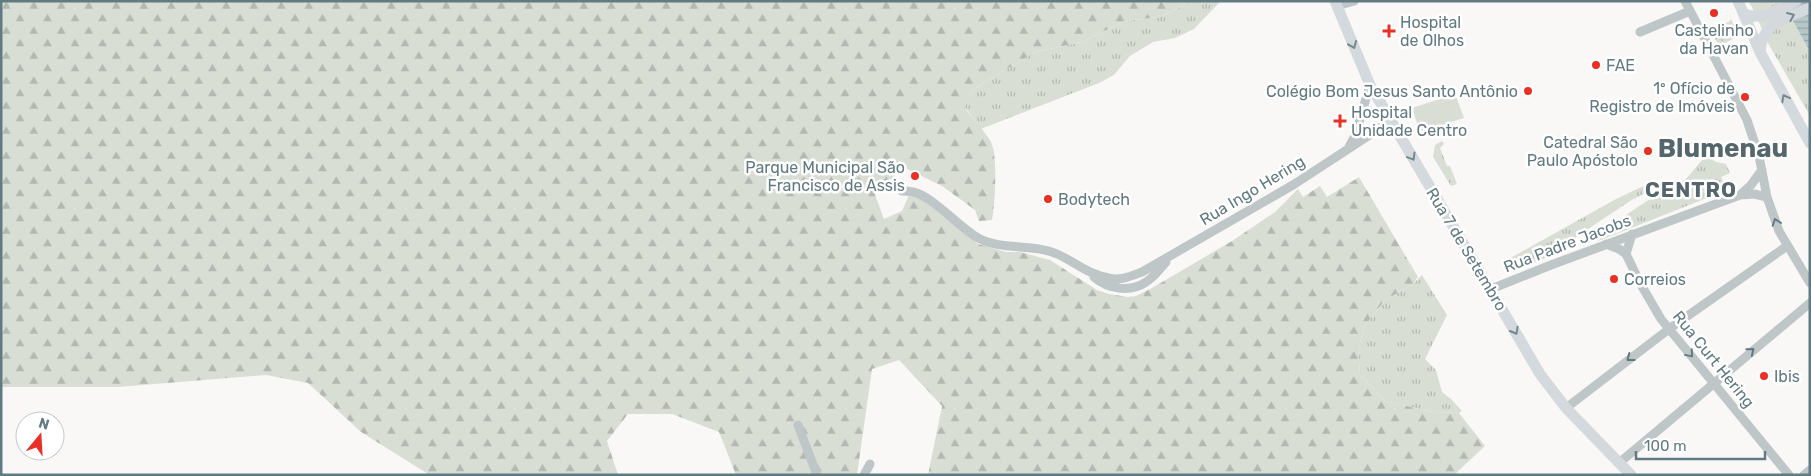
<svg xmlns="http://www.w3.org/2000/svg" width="1811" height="476" viewBox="0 0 1811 476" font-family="Rubik,sans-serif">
  <defs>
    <pattern id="grass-tufts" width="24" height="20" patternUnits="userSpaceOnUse" patternTransform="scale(1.25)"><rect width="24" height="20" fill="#d9ded5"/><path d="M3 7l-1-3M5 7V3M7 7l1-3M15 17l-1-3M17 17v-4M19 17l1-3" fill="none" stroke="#b3b9b2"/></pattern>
    <pattern id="forest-firs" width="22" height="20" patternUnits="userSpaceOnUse" patternTransform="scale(1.25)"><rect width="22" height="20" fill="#d9ded5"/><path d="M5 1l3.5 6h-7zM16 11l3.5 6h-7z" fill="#b3b9b2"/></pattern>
    <pattern id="park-crowns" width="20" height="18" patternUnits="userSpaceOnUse" patternTransform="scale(1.25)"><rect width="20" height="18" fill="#d9ded5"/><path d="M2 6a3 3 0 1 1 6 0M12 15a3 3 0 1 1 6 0" fill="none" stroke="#b3b9b2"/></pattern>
    <pattern id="water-rules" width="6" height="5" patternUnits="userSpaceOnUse" patternTransform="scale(1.25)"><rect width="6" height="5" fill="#b5c7c8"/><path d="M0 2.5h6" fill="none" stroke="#97a7a8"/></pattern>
  </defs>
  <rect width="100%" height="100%" fill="#f9f8f6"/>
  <path fill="url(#grass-tufts)" d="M1193,1H1221L1194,29L1175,38L1153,42L1130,56L1114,75L1099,83L981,129L965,107L972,90L1035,52L1082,42L1125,21L1160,17Z
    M1748,1H1783L1810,52V116L1769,45L1752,7Z
    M1442,141L1444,144L1440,148L1447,166H1450L1457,184L1451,186L1433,157L1435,145Z
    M1710,158L1716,162L1726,164L1730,173L1721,177L1727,190L1601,240L1596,241L1594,239L1611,225L1656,195L1686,179L1702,160Z
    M1648,184L1651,187L1647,192L1630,201L1576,237L1573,247L1510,272L1505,261L1616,199Z
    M1422,275L1447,315L1425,359L1436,370L1442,392L1451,399L1462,411L1459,413L1433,412L1385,401L1360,374L1358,350L1365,325L1385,300L1412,285Z"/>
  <path fill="url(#forest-firs)" d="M1,1H1193L1160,17L1125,21L1082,42L1035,52L972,90L965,108C973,119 984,130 991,142C998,155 995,205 992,220L979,221L975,210L942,186L905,168L874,192L884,219L902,211L909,195L925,201L978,244L1006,252H1020L1050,260L1097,290L1109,294L1128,297L1136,296L1152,288L1232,241L1275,212L1298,189L1303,197L1320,186L1327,197L1359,177L1418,277L1412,285L1385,300L1365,325L1358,350L1360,374L1385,401L1433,412L1459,413L1485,446L1454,475H928L942,406L899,360L872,369L857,475H736L719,432L672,414H628L607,441L618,475L428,474L361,432L308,383L266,375L118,387H1Z"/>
  <path fill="url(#park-crowns)" d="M1731,19L1739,36L1719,46L1710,29L1712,30L1730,21Z"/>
  <path fill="#d9ded5" d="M1455,94L1464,118L1420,132L1412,108Z"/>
  <path fill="url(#water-rules)" d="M1783,1H1810V52L1785,6Z"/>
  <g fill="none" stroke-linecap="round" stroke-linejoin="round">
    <path stroke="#bfc6c8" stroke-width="9" d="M1685,1L1747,120L1759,156L1767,197L1779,231L1810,283
      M1337,6L1354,1
      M1640,32L1690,11
      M1348,149L1355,136L1370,85
      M902,191C905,191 909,191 913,192C931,195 960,228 978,238C1003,251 1032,243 1057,254C1075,262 1089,275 1109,278C1120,281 1131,276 1142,272L1293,185L1391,121
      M1740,195L1751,185L1762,170
      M1606,244L1619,249L1626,254L1640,283L1661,319L1789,475
      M1626,254L1632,234
      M1094,277C1108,289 1130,293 1146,282C1154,277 1160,269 1166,262
      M1491,289L1551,265L1740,195L1754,194L1767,197
      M1566,408L1669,329L1787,246
      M798,425L817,475
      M1619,463L1810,303
      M864,475L870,464
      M1804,475L1810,470"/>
    <path stroke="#d3d9dc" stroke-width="11" d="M1335,1L1370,85L1540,374L1566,408L1631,475
      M1738,1L1760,52L1810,143
      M1743,13C1760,23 1780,8 1796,1
      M1760,52C1762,22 1786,18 1810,8"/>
  </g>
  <defs><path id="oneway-chevron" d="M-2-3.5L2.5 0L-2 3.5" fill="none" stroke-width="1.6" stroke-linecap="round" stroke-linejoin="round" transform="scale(1.25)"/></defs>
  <g stroke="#738890">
    <use href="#oneway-chevron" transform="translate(1791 16) rotate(-23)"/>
    <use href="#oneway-chevron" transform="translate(1353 45) rotate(67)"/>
    <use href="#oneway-chevron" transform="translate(1785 98) rotate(-118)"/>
    <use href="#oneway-chevron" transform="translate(1412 157) rotate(59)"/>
    <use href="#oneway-chevron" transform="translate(1515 331) rotate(60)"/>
  </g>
  <g stroke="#627a82">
    <use href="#oneway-chevron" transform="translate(1776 222) rotate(-108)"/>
    <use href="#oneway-chevron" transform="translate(1751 351) rotate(-39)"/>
    <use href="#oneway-chevron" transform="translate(1690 354) rotate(50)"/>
    <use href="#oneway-chevron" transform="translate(1630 358) rotate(143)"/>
  </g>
  <g fill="#ea2f24" stroke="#fff" stroke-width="2">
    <circle cx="1714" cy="13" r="5"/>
    <path d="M1386.5 23.5h5v5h5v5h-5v5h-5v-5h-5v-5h5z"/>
    <circle cx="1596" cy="65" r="5"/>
    <circle cx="1528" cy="91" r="5"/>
    <circle cx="1745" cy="97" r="5"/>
    <path d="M1337.5 113.5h5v5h5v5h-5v5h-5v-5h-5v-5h5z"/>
    <circle cx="1648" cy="151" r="5"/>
    <circle cx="915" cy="176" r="5"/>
    <circle cx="1048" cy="199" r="5"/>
    <circle cx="1614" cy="279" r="5"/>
    <circle cx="1764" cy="376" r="5"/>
  </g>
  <g text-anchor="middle" stroke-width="5" stroke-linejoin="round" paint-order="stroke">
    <g font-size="16" fill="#627a82" stroke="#fff" text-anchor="start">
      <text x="1400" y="28">Hospital<tspan x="1400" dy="18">de Olhos</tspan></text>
      <text x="1714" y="36" text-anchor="middle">Castelinho<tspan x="1714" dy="18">da Havan</tspan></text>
      <text x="1606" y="71">FAE</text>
      <text x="1735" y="94" text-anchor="end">1º Ofício de<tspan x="1735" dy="18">Registro de Imóveis</tspan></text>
      <text x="1518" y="97" text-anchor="end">Colégio Bom Jesus Santo Antônio</text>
      <text x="1351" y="118">Hospital<tspan x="1351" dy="18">Unidade Centro</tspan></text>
      <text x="1638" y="148" text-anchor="end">Catedral São<tspan x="1638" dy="18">Paulo Apóstolo</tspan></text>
      <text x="905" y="173" text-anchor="end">Parque Municipal São<tspan x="905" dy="18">Francisco de Assis</tspan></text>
      <text x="1058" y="205">Bodytech</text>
      <text x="1624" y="285">Correios</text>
      <text x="1774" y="382">Ibis</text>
    </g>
    <g font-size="16" fill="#627a82" stroke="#fff">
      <text transform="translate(1252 190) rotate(-31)" y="6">Rua Ingo Hering</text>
      <text transform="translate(1567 243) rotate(-21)" y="6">Rua Padre Jacobs</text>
      <text transform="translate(1467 249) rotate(59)" y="6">Rua 7 de Setembro</text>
      <text transform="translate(1714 359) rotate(51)" y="6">Rua Curt Hering</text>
    </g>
    <g font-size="21" font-weight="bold" letter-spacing="1" fill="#55666d" stroke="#fff">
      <text x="1691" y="197">CENTRO</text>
    </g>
    <g font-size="26" font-weight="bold" fill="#55666d" stroke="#fff">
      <text x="1723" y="157">Blumenau</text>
    </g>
  </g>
  <rect width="1811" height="476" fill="none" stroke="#627a82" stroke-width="5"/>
  <g transform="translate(40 436) rotate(18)"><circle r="24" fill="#ffffff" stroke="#c0cacd"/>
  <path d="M0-4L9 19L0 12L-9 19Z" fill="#ea2f24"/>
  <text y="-8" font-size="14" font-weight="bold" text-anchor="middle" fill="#627a82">N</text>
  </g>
  <path d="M1636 451v8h129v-8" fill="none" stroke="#627a82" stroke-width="2.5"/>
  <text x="1644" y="451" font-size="15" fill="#627a82" stroke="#ffffff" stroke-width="4" paint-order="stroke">100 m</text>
</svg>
